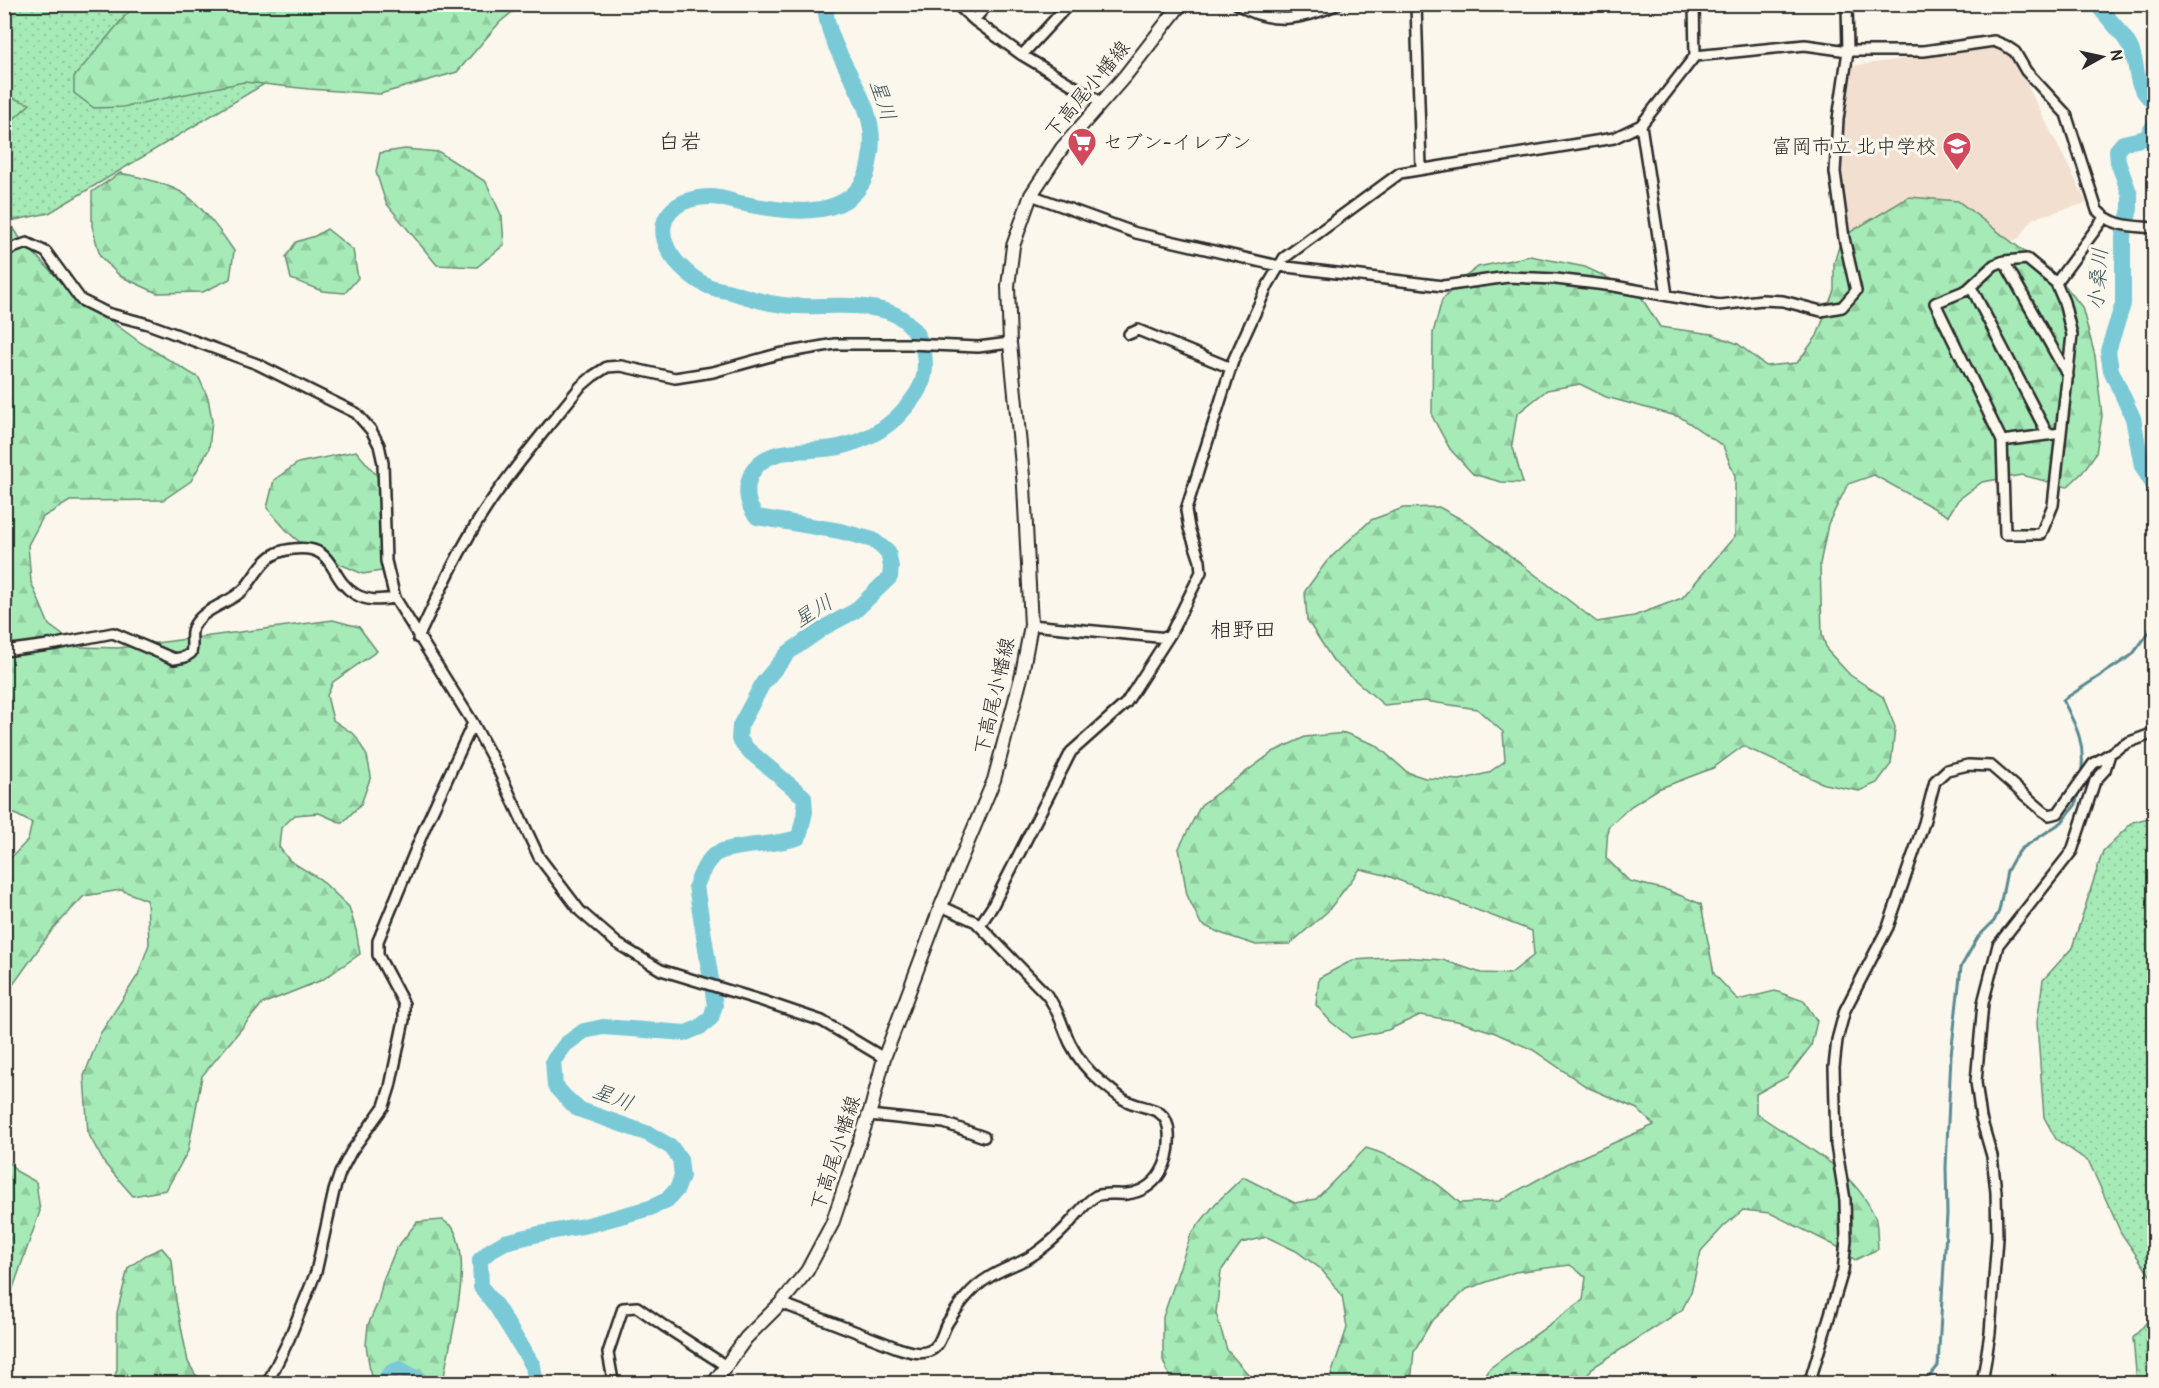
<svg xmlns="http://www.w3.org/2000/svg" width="2159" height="1388" viewBox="0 0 2159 1388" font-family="Pangolin,'Klee One',sans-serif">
  <defs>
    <pattern id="green-dots" width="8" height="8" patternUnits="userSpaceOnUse" patternTransform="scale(1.5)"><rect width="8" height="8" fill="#a6ebb7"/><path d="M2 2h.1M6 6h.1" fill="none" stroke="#8fca9e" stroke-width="1.8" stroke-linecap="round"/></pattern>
    <pattern id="forest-firs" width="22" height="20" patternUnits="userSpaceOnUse" patternTransform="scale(1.5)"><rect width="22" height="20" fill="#a6ebb7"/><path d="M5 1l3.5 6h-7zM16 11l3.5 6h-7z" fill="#8fca9e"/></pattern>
  </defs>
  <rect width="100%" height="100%" fill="#fbf7ec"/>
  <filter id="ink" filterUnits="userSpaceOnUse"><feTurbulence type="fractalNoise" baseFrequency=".0167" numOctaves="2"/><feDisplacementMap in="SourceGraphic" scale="12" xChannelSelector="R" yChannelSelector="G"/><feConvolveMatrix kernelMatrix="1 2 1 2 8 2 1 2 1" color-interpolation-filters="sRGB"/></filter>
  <g filter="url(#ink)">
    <path fill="#f2dfd0" d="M1995,46L2005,50L2013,57L2087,203L2033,218L2019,238L1992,251L1855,258L1843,193L1839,64L1853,66Z"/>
    <path fill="url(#green-dots)" stroke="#688b71" stroke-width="1.5" d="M5,5H396L49,213L5,222Z
      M2152,817L2154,819V1281L2121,1233L2089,1162L2056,1139L2044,1117L2037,1023L2043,980L2072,948L2103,851L2133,822Z
      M2154,1314V1383H2137L2133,1338Z"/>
    <path fill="url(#forest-firs)" stroke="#688b71" stroke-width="1.5" d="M135,4H521V5L500,22L457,72L380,94L309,89L244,82L123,107L94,108L74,93V77Z
      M4,95L30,104L5,127H4Z
      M405,149L439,152L486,182L502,217L504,245L477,267L437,265L386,203L376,172L380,153Z
      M120,173C141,177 162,182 181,192C199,202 223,234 234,251L230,279L203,292L157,293L120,276L100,256L92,226V192Z
      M1909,197L1958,201L2060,279L2082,307L2095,356L2102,416L2096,453L2082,473L2067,487L2022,475L1982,482L1958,500L1948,516L1874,475L1848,484L1828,524L1820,564L1822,634L1827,650L1850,675L1883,697L1895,727L1891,764L1877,783L1859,791L1824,784L1743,746L1713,768L1658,789L1631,806L1608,827L1606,858L1629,881L1667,890L1701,904L1714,974L1738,1000L1775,991L1804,1001L1817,1021L1811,1046L1787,1077L1756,1094V1113C1798,1144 1853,1166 1875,1217C1878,1226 1877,1239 1878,1249L1855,1260L1836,1246L1770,1213L1743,1210L1724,1226L1701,1251L1691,1292L1682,1310L1592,1368L1583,1383H1482L1490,1368L1583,1300L1586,1277L1570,1265L1515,1272L1467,1289L1431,1322L1414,1351L1411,1383L1328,1384L1347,1328L1342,1295L1321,1269L1296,1251L1267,1237L1241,1243L1221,1271L1216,1313L1227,1350L1256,1383H1172L1163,1360V1317L1191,1234L1215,1204L1243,1177L1295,1203L1316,1199L1366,1148C1403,1159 1432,1177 1460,1203L1499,1201L1566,1164L1654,1125L1637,1109L1587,1087L1533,1050L1493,1032L1457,1021L1420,1015L1388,1030L1351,1038L1331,1022L1316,1005L1319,978L1353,960L1403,957L1443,960L1481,973L1510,974L1534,955L1532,931L1385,875L1360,869L1328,911L1290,944L1256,945L1220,933L1201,924L1187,895L1179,848L1201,805L1273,752L1305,737L1345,733L1376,745L1407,772L1425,778L1460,780L1488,773L1505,761L1503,732L1477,709L1425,701L1384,705L1334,662L1307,620L1305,591L1327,561L1371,520L1403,508L1439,507L1466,522L1597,622L1634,616L1682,598L1735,536V476L1723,446L1680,417L1606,397L1580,384L1547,390L1517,414L1512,444L1523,483L1501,482L1473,474L1450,449L1432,416L1433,333L1442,300L1461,280L1478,267L1530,256L1585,267L1638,292L1660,327L1712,334L1738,344L1766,366L1797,363L1817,336L1834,290V263L1842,237Z
      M5,214L21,240L70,291L141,343L199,378L208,398L212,420L209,449L191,481L163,500L70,501L43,517L28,545L31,582L49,625L79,647L118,648L333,620L359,627L377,651L333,682L327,696L333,720L355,735L367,756L371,776L361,804L342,823L319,813L295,815L281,828L279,847L290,861L320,879L349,907L356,930L360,954L322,980L262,1004L202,1076L188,1151L166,1190L133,1196L105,1164L88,1133L84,1076L100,1034L138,975L149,944L147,900L121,890L84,896L52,930L5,996V864L28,840L32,823L13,813L4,814Z
      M327,229L353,250L358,278L345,293L322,291L291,279L286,257L296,242L315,236Z
      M356,451L379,478L389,521L391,555L381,571L363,574L310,551L289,533L267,508L274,480L298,463Z
      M5,1156L16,1171L36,1182L40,1211L5,1311Z
      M443,1220C446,1223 451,1225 453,1228C475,1265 448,1343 443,1383H372L366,1345L368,1325L378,1302L383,1280L396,1249L417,1222Z
      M162,1248L172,1260L176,1301L188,1362L195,1374L204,1383H113L117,1369V1313L128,1268L146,1255Z"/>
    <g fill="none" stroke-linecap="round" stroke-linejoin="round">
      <path stroke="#5a8a92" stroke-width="3" d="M2081,776C2086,744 2077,728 2063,700L2132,655L2154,626
        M1923,1384L1938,1366L1947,1214L1946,1167L1951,1055L1961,967L1978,937L1994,921L1999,911L2007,871L2013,860L2021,849L2062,822L2076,804L2078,792"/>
      <path stroke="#7ac9d7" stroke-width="16" d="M2097,4C2107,18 2121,30 2129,45C2142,69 2129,80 2154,103
        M2154,125L2146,138L2123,143L2117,150L2118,162L2130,195V209L2123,237V304L2108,351L2111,370L2133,418L2142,466L2154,486
        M381,1384L392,1372L400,1369L426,1384
        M536,1384L533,1366L496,1306L481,1287L480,1260L491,1250L505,1242L539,1234L588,1225L650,1208L667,1200L677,1189L682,1176L680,1159L671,1147L649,1134L578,1109L565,1097L555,1086L553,1061L566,1044L584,1031L603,1027L686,1033L700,1027L711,1018L715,1005L696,886C700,876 704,865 712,857C724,843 777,847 799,837L805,812L804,797L748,750L739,739L740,726L763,683L789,652L825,627L855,611L890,577L891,567L888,552L873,540L840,531L757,517C748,507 745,493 749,480C761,441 812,455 843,446C862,441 881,432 896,418C907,407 921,391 924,376C929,345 913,317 882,310C854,303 824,307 795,306C772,305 753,299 731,292C723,290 713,289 706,285C693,279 676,264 669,251C651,217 678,197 711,197C720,197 731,201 740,203C780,211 844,223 865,178C868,172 869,164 870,158C883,101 827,60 825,4"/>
      <g stroke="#2b2b2b" stroke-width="14">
        <path id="minor" d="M956,4L974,20L1022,55L1069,4
          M1237,4C1270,26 1304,20 1338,4
          M1416,4L1421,168
          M974,20L988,4
          M1022,55L1101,102
          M1695,56L1805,45L1848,51H1924L1994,41L2006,46L2015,52L2026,71L2066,114L2097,210C2112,227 2133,226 2154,228
          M1641,125L1667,295
          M1031,195L1136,233L1279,266L1443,286L1508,277L1556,279L1614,286L1719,305L1762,300L1783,301L1821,311L1842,307L1856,291L1844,238L1835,172L1838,119L1848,51L1847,4
          M4,251L27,243L46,252L81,300L107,313L148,324L257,364L356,413L371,430L379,445L383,463L386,561L395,598L473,723L496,765L539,857L580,911L618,944L661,970L763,1001L822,1021L884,1058
          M2027,259L2056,283L2064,302L2072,335L2061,433L2002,441L1935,303L1967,290L1994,265L2004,261Z
          M2004,261L2068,376
          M2056,283L2104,218
          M1971,287L2048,435
          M1129,334L1138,330L1231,368
          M2002,441L2005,534H2041L2053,505L2061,433
          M1031,625L1168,638
          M418,638C439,593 459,549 487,507C515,465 548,427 580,387L593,376L607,367L621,366L675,378L713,372L778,354L835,344H909L978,347L1010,343
          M4,651L56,644L113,633L174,659L185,657L191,653C194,644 189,633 194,626C204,607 232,603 245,588C252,580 257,570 265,562C272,554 282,550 293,549C337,544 327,577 355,594C369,602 380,600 395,598
          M980,925L992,907L1071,752L1126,703L1171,633L1201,572L1200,561L1189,528L1186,510L1233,361L1268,285L1284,258L1400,173L1614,138L1641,125L1695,56L1694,4
          M869,1115L944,1123L984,1137
          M781,1303L898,1348C908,1351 919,1355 929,1351C941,1347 942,1331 948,1322C959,1305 971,1288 988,1278C1004,1267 1025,1263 1040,1250C1052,1241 1064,1230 1073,1219C1080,1211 1087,1201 1096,1196C1104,1192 1118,1195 1127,1194C1158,1190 1171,1162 1169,1133C1167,1103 1142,1111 1123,1099C1115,1094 1108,1087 1101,1082C1089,1072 1077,1057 1070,1043C1062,1026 1058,1008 1046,994L976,922L941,906
          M267,1384L289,1339L316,1272L334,1191L340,1173L351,1152L384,1106L390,1087L404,1020V1004L378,955V941L425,827L473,723
          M610,1384L612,1375L608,1353L623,1308L637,1307L664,1326L726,1366
          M1809,1384L1843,1271L1846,1240L1845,1200L1836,1145L1834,1067L1837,1040L1845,1010L1888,927L1924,823L1935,781L1947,770L1968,765L1991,766L2043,811L2049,815L2058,813L2093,764L2127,743L2154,733
          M1982,1384L1990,1333L1997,1238L1996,1192L1992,1156L1981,1118L1976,1082L1983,1003L1998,945L2072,851L2095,781L2105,770L2110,754"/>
      </g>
      <g stroke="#2b2b2b" stroke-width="16">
        <path id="major" d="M713,1384L746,1338L781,1303L807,1271L832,1224L872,1105L884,1058L941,906L994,780L1022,674L1031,625L1024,486L1010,343L1008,286L1013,246L1031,195L1062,148L1125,76L1181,4"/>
      </g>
      <use href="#minor" stroke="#fbf7ec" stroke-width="9"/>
      <use href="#major" stroke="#fbf7ec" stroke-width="12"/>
    </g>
  </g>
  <defs>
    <g id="supermarket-pin" transform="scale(1.5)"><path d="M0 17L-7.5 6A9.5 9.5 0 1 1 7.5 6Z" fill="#d1495b" stroke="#fbf7ec"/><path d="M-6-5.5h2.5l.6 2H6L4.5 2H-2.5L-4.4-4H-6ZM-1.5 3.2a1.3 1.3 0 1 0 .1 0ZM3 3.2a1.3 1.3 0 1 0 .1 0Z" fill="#fff"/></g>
    <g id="school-pin" transform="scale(1.5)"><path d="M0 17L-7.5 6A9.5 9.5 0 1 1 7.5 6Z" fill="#d1495b" stroke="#fbf7ec"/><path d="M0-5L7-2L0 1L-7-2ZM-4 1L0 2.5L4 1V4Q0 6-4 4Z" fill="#fff"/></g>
  </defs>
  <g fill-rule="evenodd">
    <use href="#supermarket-pin" x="1082" y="142"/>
    <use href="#school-pin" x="1957" y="146"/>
  </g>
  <g text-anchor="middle" stroke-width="6" stroke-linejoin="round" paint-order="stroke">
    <g font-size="20" fill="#2b2b2b" stroke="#fbf7ec">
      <text transform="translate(1087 89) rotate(-50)" y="7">下高尾小幡線</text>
      <text transform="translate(994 696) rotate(-77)" y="7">下高尾小幡線</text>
      <text transform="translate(835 1153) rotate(-72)" y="7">下高尾小幡線</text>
    </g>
    <g font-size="20" fill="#2b2b2b" stroke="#fbf7ec" text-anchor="start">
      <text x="1103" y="149">セブン-イレブン</text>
      <text x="1936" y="153" text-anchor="end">富岡市立 北中学校</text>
    </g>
    <g font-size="21" font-style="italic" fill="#435a5f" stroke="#fbf7ec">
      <text transform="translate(883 100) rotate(72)" y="7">星川</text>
      <text transform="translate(2098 279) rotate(-86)" y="7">小桑川</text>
      <text transform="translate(813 611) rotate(-32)" y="7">星川</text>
      <text transform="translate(613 1097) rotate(21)" y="7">星川</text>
    </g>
    <g font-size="22" fill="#2b2b2b" stroke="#fbf7ec">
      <text x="680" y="149">白岩</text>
      <text x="1243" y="637">相野田</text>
    </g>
  </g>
  <rect width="2159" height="1388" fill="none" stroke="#fbf7ec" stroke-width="24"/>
  <rect x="12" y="12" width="2135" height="1364" fill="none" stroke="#2b2b2b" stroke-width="2" filter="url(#ink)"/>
  <g transform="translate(2102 57) rotate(82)" stroke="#fbf7ec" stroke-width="4.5" paint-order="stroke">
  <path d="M0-4.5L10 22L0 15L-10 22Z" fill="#2b2b2b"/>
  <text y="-9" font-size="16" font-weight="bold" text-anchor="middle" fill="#2b2b2b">N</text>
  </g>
</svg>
